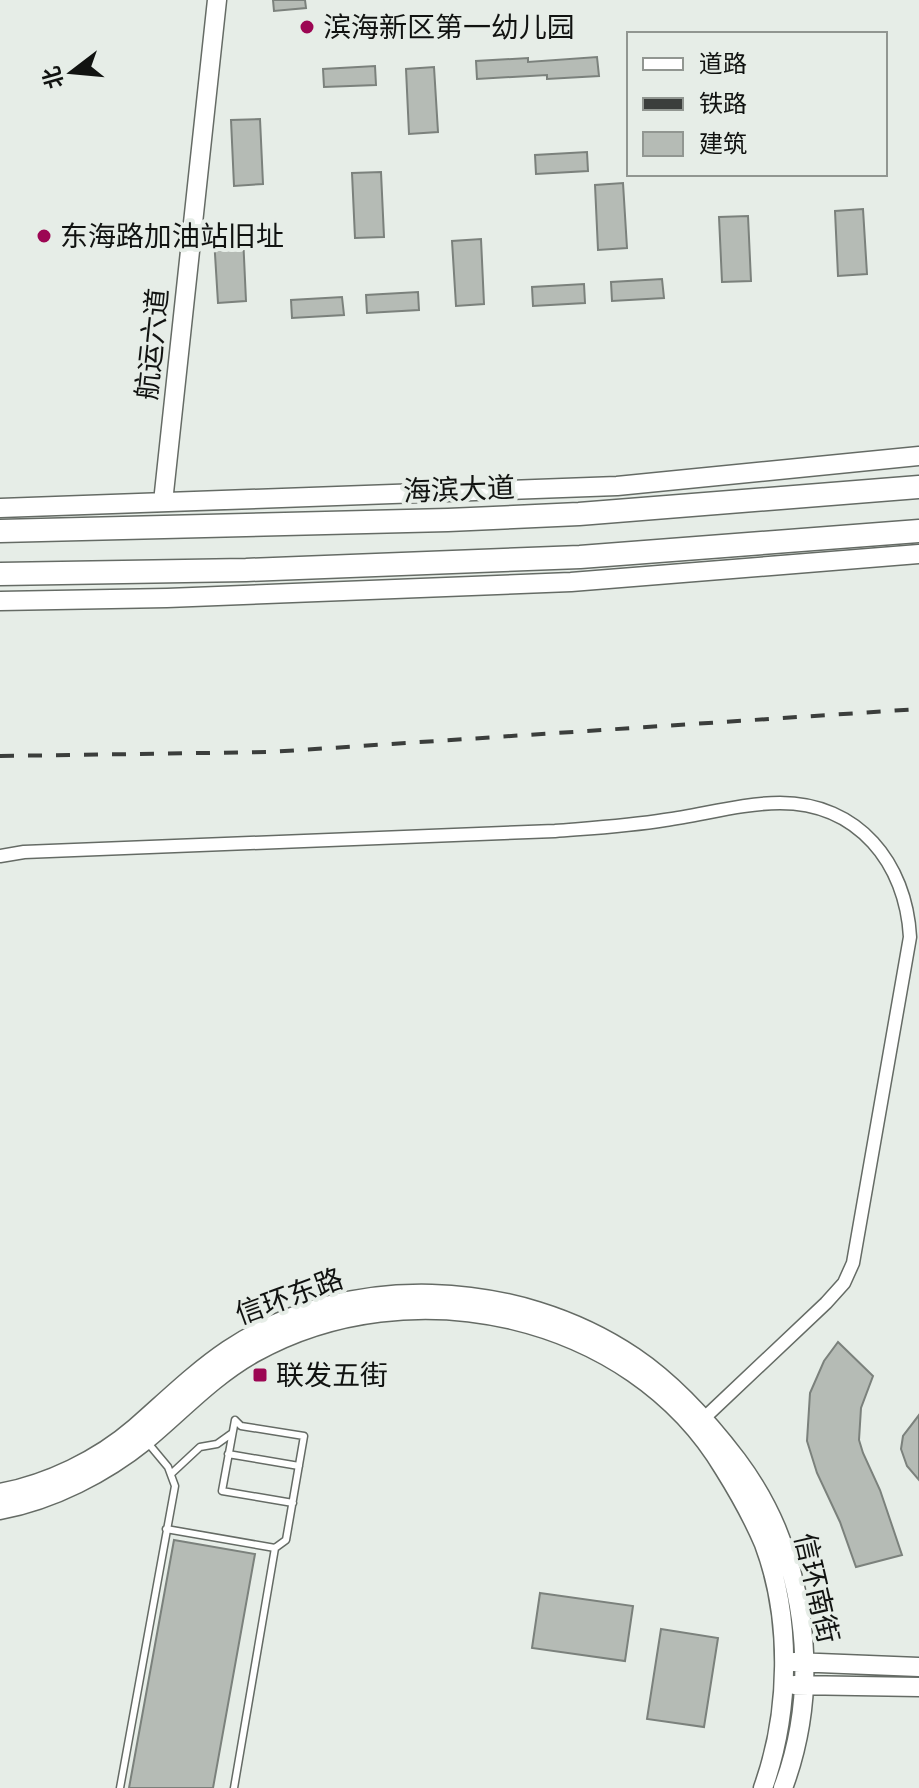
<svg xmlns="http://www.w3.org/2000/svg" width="919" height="1788" viewBox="0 0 919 1788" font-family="'Source Serif 4','Noto Sans SC',serif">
  <rect width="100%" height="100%" fill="#e6ede7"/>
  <path fill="#b5bbb5" stroke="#7b817c" stroke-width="2" d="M273,0H305L306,8L274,11Z
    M597,57L599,76L547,79V75L477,79L476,61L528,58V62Z
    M375,66L376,85L324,87L323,69Z
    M434,67L438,132L409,134L406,69Z
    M260,119L263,184L234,186L231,120Z
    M587,152L588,171L536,174L535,155Z
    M381,172L384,237L355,238L352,173Z
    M623,183L627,248L598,250L595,185Z
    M863,209L867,274L838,276L835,211Z
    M748,216L751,281L722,282L719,217Z
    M243,236L246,301L218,303L214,238Z
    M481,239L484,304L456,306L452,241Z
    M662,279L664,298L612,301L611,282Z
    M584,284L585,303L533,306L532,287Z
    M418,292L419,310L367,313L366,295Z
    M342,297L344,315L292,318L291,300Z
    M838,1342L873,1376L861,1408L859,1440L863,1453L880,1490L902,1555L856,1567L840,1522L817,1473L807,1441L810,1393L824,1361Z
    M919,1415V1480L907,1466L901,1449L903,1436Z
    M174,1540L255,1554L213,1788H129Z
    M540,1593L633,1606L625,1661L532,1648Z
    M661,1629L718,1638L704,1727L647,1719Z"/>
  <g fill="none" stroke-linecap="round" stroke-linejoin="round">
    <g stroke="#656b65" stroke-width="9">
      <path id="lane" d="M228,1454L299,1466
        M171,1474L200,1447L217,1444L231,1434
        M166,1529L275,1548L286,1540C292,1505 298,1471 304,1436L241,1426L235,1420L222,1491L293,1503
        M120,1788L175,1486L168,1467L148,1443
        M234,1788L275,1548"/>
    </g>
    <g stroke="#656b65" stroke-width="15">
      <path id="street" d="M0,856L24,852L555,831C592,828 628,826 665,820C702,815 743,803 780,803C858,803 906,863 910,937L853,1263L844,1283L826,1303L700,1422"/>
    </g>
    <g stroke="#656b65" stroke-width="21">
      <path id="secondary" d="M163,502L217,0
        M0,508L617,486L919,456
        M0,601L167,598L571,582L919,554
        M0,1493C48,1484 98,1460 135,1428C166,1401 194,1373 228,1350C347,1270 517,1278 634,1357C674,1384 708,1422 737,1460C806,1552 823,1681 783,1788
        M0,1510C53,1500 105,1473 146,1440C182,1410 213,1376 254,1353C409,1266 631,1313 724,1469C739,1493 753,1518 764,1544C792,1619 790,1713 763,1788
        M794,1662L919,1667
        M794,1685L919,1687"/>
    </g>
    <g stroke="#656b65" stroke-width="25">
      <path id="highway" d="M0,531L448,520L579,514L919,487
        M0,574L246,570L580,557L919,531"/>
    </g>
    <use href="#lane" stroke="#fff" stroke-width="6"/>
    <use href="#street" stroke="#fff" stroke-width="12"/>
    <use href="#secondary" stroke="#fff" stroke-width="18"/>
    <use href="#highway" stroke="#fff" stroke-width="22"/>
    <path stroke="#3b3e3c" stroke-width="4" stroke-dasharray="14 14" stroke-linecap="butt" d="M0,756L270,752L919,709"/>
  </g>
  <g fill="#9c0653" stroke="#e6ede7" stroke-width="3">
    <circle cx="307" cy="27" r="8"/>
    <circle cx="44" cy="236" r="8"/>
    <rect x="252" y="1367" width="16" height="16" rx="4"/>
  </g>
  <g text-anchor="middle" stroke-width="8" stroke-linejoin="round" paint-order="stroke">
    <g font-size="28" fill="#111311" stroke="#e6ede7" text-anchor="start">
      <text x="323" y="37">滨海新区第一幼儿园</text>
      <text x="60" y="246">东海路加油站旧址</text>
      <text x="276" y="1385">联发五街</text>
    </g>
    <g font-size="28" fill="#111311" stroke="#e6ede7">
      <text transform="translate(152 344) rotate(-84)" y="10">航运六道</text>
      <text transform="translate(459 489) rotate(-2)" y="10">海滨大道</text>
      <text transform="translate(289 1296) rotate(-20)" y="10">信环东路</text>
      <text transform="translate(817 1588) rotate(77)" y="10">信环南街</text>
    </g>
  </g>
  <rect x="627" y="32" width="260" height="144" fill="#e6ede7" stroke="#919691" stroke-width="2"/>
  <rect x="643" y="58" width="40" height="12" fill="#ffffff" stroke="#919691" stroke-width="2"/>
  <text x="699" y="72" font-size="24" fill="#111311">道路</text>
  <rect x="643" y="98" width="40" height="12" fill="#3b3e3c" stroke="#919691" stroke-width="2"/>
  <text x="699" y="112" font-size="24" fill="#111311">铁路</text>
  <rect x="643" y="132" width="40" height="24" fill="#b5bbb5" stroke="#919691" stroke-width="2"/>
  <text x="699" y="152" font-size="24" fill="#111311">建筑</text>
  <g transform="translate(72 72) rotate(254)" stroke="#e6ede7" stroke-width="6" paint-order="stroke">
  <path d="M0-6L14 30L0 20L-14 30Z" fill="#111311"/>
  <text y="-12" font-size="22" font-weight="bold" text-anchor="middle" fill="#111311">北</text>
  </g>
</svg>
